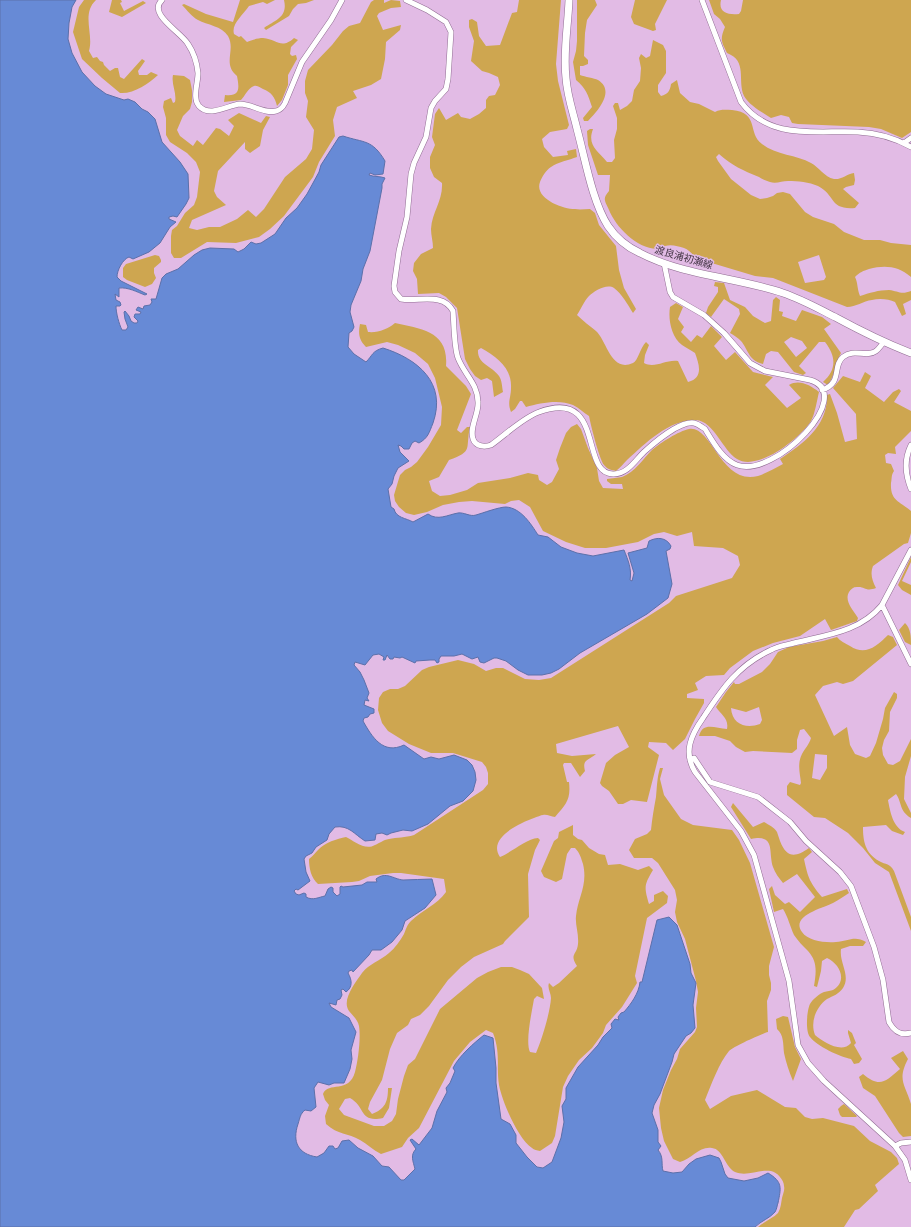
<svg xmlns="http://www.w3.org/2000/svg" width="911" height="1227" viewBox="0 0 911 1227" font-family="Ubuntu,'Noto Sans JP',sans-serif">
  <rect width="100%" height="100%" fill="#e2bbe5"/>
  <path fill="#cea650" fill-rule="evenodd" d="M84,0H96C81,14 94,34 89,51L93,58L97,57L100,61L103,62L104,65L110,71L115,68H118L120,77L124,79L142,59L145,61L138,71L139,75H147L151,72L158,75C148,84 134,94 120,93L102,78L82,59L73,32L79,7Z
    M112,0H121L122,2L120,3L124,11L143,1L146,3L122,17L109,12Z
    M240,0H275L267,4L263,2L249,6C243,15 231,24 234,34L239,37L241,36L247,42C251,40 258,38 263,38C277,39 281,50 294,38L298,40L291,47L290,54L292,56L296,55L297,59L288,75V85L282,100L277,106C275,97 271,92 263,89C260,88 258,85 254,86C248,88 245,96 241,100L224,102L225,95C241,97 239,87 237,76C222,64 236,50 228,36C222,26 207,25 198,20C192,17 187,10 182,5L184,4L206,14L233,22Z
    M284,0H314L306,3L298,4L293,9L289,16L266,30L264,28C276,20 288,17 284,0Z
    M374,0H384V3L391,0L400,1L401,7L391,8L379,13L377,16L383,30L401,25L400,30L386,42L385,59L381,79L371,85L353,91L357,98L337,107L333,120L335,136L319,162L313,177L284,216L270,229L259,237L236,243L207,242L181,258H174L171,253V236L172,230L177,226L185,213L194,205L197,197L200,172L196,162L187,153L170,142L166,135V118L163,107L164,101L171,98L173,103L175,102C177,93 171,84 173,75L184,76L190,80L192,90V102L190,109L183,116L177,130L180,136L193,146L197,140L203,145L216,128L220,129L229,136L234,126L228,120L239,113L261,123L266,116L270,117L263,130L260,146L250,153L245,149V142L218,171L214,191L217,197L226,205L192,220L189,228L197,230L209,227H220L237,219L248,210L256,217L264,209L285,177L306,159L312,149L314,130L306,117L308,101L305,93V81L308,70L332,45L343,31L349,26L360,23L371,2Z
    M519,0H561L556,64L558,81L569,125L567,129L550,132L542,139L544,147L553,157L568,155L567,151L576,149L577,157C569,160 558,162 551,167C546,170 542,177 540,182C534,198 562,209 575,209C580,210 585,209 590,209L595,213L599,225L616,246L619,270L624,288L636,309L633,313C628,305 622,294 614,288C607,283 594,291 589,296C584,301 581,309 577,315C583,321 590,326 596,331C607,341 611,373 633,363C638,361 640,348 646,342L649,345L645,355L644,363C655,369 666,359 678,361L688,382C704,378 699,364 695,353C691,350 686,348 682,345C671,337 668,319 670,307L676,303L683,307L678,319L684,327L681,332L691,342L697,335L702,338L711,326L722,337L714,346L726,360L735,352L753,372L773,377L765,385L787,408L801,398L789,385C799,379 810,385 819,392C817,400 815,414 811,421C800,438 758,472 737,459C723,451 714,421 696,420C668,420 646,443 627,460C623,464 620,468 616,471C611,470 607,469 604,465C599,458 591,426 589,416C584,413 579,408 573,405C559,399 540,403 526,407L522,401H520L515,409L511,412C507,402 511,398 511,388C512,368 497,357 481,348L478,350C477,364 492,366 499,376C502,380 502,387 503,392L494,397L492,381L487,378L481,380L475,376L470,369L465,359L457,308L446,297L439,293L418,294L417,279L413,271L414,263L421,254L433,248C433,242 431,235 431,229C432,212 443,201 442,183L434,177L430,168V157L435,145L432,137L435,114L439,108L446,120L458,113L461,117L470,119L479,114L486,108V100L489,96L495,95L500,85L498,77L489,73L482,71L471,61L474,41L469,27V20L472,19L477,22L479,36L486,46L500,45L512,13L517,12Z
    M577,0H595L597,5L587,20L585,33L584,56L588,60V64L583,66H580V75C585,77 594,78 598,80C616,91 597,112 588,121H584L583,118L592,107C588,95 586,88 576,80L573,62L576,51L577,41Z
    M635,0H667L655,24L656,30L653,31L634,24L631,17Z
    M709,0H721C718,13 728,15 739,14L741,11L743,0H911V132L902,138L881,129L869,127L798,124L792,123L789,117L781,115L771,118C762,112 750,106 744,96C737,80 748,61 727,53C721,41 720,39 725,27L720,19L714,14Z
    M653,40L663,45L666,51V73L658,85V92L661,96C668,94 670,91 671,84L677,80L680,93L690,102L699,104L715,112C721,109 725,110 732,110C760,113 747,133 762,144C776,155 797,155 811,163C819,167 824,177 834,179C841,180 847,174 854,173L855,180L854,185L846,187L843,189L859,203L855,208C829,210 836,195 818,186C809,182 798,181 788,181C782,181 776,184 770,182C766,181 762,179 759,177C742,170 733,166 719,154L716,157L718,161L731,179L751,195L760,199L767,198L773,196L777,193L783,192L790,194L805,212L813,217L834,224L844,232L864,240H880L891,243L911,245V277C898,266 885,265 869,269C863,271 860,272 855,277C858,283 857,289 860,296C869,293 879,290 889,290C898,291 901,295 911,291V300L903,304L906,314L902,316L895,302C889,299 879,298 872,300C863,301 856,307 847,307L773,278L755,276L715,264L699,262C695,257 690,250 684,248C678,246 671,244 665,246C662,247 661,249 657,249C636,248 616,227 609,210C605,201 602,199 609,191L610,175H598L588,145L587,131L590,129H593C587,145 597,150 607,162H612L615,158L614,140L617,129V118L613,106L615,103H618L620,110L627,106L632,101L634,90L640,81L641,68L639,58L641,54L646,58L650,56ZM819,255L826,277L824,280L805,283L798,262Z
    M155,255L159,256L161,260V262L154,268V273L156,278L152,284L145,287L127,280L123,277V268L126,264Z
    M715,282L724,283L730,300L745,307L753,316L765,323L771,321L773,300L776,297L780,300L779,311L783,312L782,316L796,321L802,310L822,317L831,324L824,329L841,353C835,364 835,375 828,385L823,382C837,370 836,356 825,342H819L799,366L806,373L803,375L794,372L778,352L771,351L766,354L763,364C749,361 749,351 741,341C738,338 734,335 730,333L740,314L739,309L724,299L711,317L706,313L708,307L718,292V287L714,286ZM791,337L802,341L807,348L796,357L784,342Z
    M395,323C421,329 449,331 446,366L466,386L471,394L457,430L461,433L467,427H470C465,449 474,451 449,460L439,477L429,481L432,491L440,496L450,495L467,490L478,483L510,478L528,473L538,475L539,480L547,485L552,482L559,469L556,460L560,448L566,433L571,427L577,424L581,429L588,448L597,468L599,481L603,488L623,489L622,484H611L607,481V479C612,478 618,478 622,477C635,472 643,459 652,450C660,443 679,431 689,429C712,425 721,486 758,476C767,473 775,468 783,464L780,459C803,444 828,426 827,395L830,394L837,413L845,442L857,439L856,414L833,388L843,376L860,382L865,372L871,376L865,388L884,402L893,392L899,389L901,391L894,402L911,411V431L895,447L896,454L888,453L885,455L886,463L891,464L894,471C891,475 892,479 891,483C890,501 900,501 911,511V533L908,543L904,544L873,566C870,574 872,580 876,588C865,592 865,586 857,587C853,587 851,589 849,592C844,601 853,610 858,618L857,621L831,630L825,619L800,636L773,643L753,651L730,668L724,675L706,676L695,683L698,690L687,694V698L704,699V703L695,719L685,739L673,750L666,743L649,742L648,747L659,755L647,802L631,800L623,804H618L609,791L602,786L600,783L606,763L615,755L629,747L618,726L556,744L557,753L572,756L596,754C588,761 582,759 585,771L580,777L571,763H564L563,765L567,782H569C571,800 566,804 555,817C551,817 547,814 543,815C541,815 537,817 534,818C520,823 487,838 500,857C512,852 526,839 538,838L540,840L535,850L528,874L529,917L505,941L503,944L474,957L461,967L448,980L429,1006L420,1015L411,1019L408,1025L397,1033L390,1049L382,1080L370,1102L368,1109L372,1114C385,1109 388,1102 388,1088H392L389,1108L383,1118C359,1123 366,1107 350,1098L345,1099L339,1109L344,1115L374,1126H384L392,1121L396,1114L398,1099L404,1076L408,1065L415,1059L440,1009L477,978L488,972L501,967H512L520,970L529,974L542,988L544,999L537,996L534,999C532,1011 525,1042 530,1052L536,1053C542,1039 550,1013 551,998C551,993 547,988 549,983L553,987L559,983L577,966C569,954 577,955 578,944C579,934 575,925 576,916C578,897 588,885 583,864C581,858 580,853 575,848H571L567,854L562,879L556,882L544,877L541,871L554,841L558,838L559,832L573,825V835L578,839L582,840L589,848L599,854L605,855L608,865L620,864L638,870L649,866L653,870C644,885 644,887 649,904L654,901V895L663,891L668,896L667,903L647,918L635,976L637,983L622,1007L606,1025L603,1033L592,1048L579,1060L568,1076L563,1087L555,1136L552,1143L540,1151C537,1150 534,1150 532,1148C518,1139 502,1101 499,1085C496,1066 501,1054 493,1033L486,1030L470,1042L454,1061L419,1128L408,1138L402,1147L381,1154C373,1150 367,1144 360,1140C348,1133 338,1135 326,1124L325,1116L329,1105L325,1100L323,1094C328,1081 349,1094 355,1072C358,1061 361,1038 359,1026C358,1020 353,1016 349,1011C341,1000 356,982 362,973C370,963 380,961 389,953C395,948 400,941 404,934C406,929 407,925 411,921C422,910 437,905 446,892L444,879L401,873H393L370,876L359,881L352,882L318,884C311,878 309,868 309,859C313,856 315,853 318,850C325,842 337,839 346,837C354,841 365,851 375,845C380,843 383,840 389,839C397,837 405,838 414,835L483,790L488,784V773L486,767L482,762L453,753H431L409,744L388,731L382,723L378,710L379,698L383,692L390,689H398L405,686L422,670L429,667L458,660L474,664L486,671L496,668H503L525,679L539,680L551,678L669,603L676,596L732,578L740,565L738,556L723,548L694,546L692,532L677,536L664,532L654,534L638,542L606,548H585L566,542L543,531L530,507L519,500L511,501L505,504L472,501L459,502L443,505L427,512L414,515L406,513L399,507L395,501L394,495L400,475L405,470L411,467L417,462L428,447L441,425L442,407L435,378L428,364L415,353L398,345L387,342L366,347C359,340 358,334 360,324L366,325L368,332C378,333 388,329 395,323Z
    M911,557V562L902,581L911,585V595L902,590L898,585Z
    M905,623C911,629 911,637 911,645L905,642L899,630Z
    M888,635L893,637L897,645L853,681L843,684L837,682L823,686L815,695L834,736L847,727L850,745L855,754L866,758L870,756L876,743L883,719L885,708L894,692L897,694V698L890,712L889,731L884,740L882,748L883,755L888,764L893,765L900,761L911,739V756L905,777L904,799L911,813V818C899,811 902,802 896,794L888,800C890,811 893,828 905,832L903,835L892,831L886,825L863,827C863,841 865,853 879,861C886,865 890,863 894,871L911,917V931L889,872L875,863L863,848L848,833L825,818L814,817L787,795V786L790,782L800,785L801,783C800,773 797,764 802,754C805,748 809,745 811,738L804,729L800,730L797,740V749L792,753L753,751L745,752L736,747L730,741L715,736H699C703,721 716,729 727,729C729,718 721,715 716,707L726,692L734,682L735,684H739L762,672L770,664L778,652L789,647L823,641L837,637C840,641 845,643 850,646C865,656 876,647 888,635ZM759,707L762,720L760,724C747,729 732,725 731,708L746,712ZM815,754L827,755V768L820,780L812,778Z
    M660,768H663L660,779L664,795L681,819L693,825L732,830L739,840L750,863L774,947L769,966V975L771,983V990L767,1001L768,1032C761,1034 734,1046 729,1051C719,1063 711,1085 705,1100L710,1109L731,1096L757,1090L785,1107L796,1108L805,1117L812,1119L823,1118L854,1126L870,1141L891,1152L897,1158L899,1164L875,1185L878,1191L859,1209L855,1210L844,1227H758C764,1222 773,1218 778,1213C781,1208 781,1203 782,1198C783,1194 785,1190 784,1186C784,1180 777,1172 771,1171C759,1169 747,1177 735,1172C725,1167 723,1149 712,1148C699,1146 692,1159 680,1162L673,1159L664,1141L661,1128L659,1108L663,1090L671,1070L677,1059L680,1049L695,1032L697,1027L696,1008L698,992L696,981L685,939L677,922L675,912L677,900L675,890L658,863L652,858H634L629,850L635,839L647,834L651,830C652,819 654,808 656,797C657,787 657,778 660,768Z
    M733,803L753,827L764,822C769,825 774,827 777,832C778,835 779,838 780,841C787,859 796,857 809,848L812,852L804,859C808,878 810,883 822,897L847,889L849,893C844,896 839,900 833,903C823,908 790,916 802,932C808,941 825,943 836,942C848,941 855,935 866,942L863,946H850L841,949C839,963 851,975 843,988C839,994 833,996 827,999C816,1007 810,1022 815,1035C823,1042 842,1054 851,1043L848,1033V1030L852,1033L856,1043L854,1045L862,1059L859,1063L854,1064L851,1059C840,1057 817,1046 810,1037C805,1031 807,1010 810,1004C812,1000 820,993 824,992C827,991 831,991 833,990C848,981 840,964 827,958L822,961L821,971L817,987L814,986C816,973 818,962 808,951C803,946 798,941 794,935C790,926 788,917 783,909L774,912L769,889L772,886L775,895L785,904L789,902L800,912L815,897L797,874L783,883C779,878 775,873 773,867C768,851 776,834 751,839L731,807Z
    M783,1016L788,1017L795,1047L801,1059L793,1081C789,1072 786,1062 784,1053C783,1044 784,1035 777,1029L776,1019Z
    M903,1051L908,1059C897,1080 905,1084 911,1104C911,1113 911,1126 911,1136L903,1137L899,1133L875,1096L863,1088L859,1077L863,1074C880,1088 885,1082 900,1069L891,1058Z
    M844,1104L857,1116L856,1117H842L840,1115L838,1109L841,1106Z"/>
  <path fill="#678ad6" stroke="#5c70aa" d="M0,0H76L72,7L69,23L68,39L72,53L82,72L95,86L106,94L124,100L128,99L135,102L142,109L148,112L155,119L162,142L180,162L188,174L189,198L186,204L177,217L173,216L169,217V219L176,222L170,227L160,243L149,252L133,259L129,257C123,259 117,270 117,277L121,281L147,294L145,295C137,292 128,287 119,288V297L115,294L116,300L120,302L121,305L120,306H116C116,313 119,324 122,330H126L128,327L125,319L124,312L125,311L129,316L131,321L134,323H137L138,321L134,317L135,314H140L141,312L136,310L138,307L143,309L144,306L150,305L152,302L151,299H156L162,278L166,274L178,269L194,255L202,250L210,248L234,249L238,252L244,249L251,242L256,244L261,243L275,234L286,218L297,208L307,194L319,172L321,165L339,137L343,136C364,143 372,139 385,161L383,174L375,175L370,173L369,175C374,177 380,176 385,178L382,184V188L370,251L363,269L361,281L351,305L350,312L354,327L352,331L349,333L348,347L354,354L366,362C373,355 372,351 383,348C418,359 447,383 433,423C429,433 428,438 419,443L415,441L412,443L409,449H404L401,446L398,445L400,452L409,461L398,468L394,476L392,484L388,489L391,507L394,509C396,518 406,518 413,522L428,514C438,521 447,515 458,513C464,512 470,517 476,515C483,513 499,507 506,507C521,508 531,524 538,535L548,537L561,547L577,553L593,556L624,550C628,560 632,569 630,580L632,581L634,573L628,553L647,548L649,541C657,537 666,537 671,546L670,549L666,551L672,584L668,598L647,614L580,653L559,669L551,673L542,675H528L518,670L506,661L497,658H494L484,663L480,662L478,657L472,659L462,654L454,656H441L439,659V662L437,663L435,660H430L416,661L415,663L402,657L400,658L394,657L393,659H390L387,655L385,660H383L384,657L379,654L373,655L365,665L355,662L354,665L360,672L364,680L369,693L367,698L369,701L365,700L364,705L374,709V713L370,714L368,717L364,718L363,721C372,737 383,755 404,745L424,759L431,757L439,759L454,755L467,760L472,765L475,772L476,780L473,791L463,801L450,806L428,824L412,831L403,830L391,833L387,835L382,833L376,834L375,840L365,841C354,834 349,825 335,827L329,834L327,840L316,847L312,853L306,856L304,859L306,872L310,881L298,890L296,889L294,891L296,894L299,895L304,893L306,894V897C313,901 319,897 325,896L328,889L331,887L333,888V892L337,896L340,894V887L341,886L343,887L362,885L367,882H377L376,879C386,871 393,879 403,880C413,880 422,879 432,879L436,895L425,908L405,921L402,930L392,942L381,950H372L369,955L353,972L352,970L349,971L348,973C352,980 353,987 346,992L343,989L341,990L342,995L340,999L337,1000L336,1005L329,1003L331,1007L349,1018L356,1032L351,1050L352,1059L350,1069L344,1083H334L329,1085L318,1082L314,1088L316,1107L311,1111L305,1110C300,1114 300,1118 298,1124C292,1142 298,1154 317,1157L324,1153L329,1146H333L335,1149L338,1148L342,1141L349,1140L358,1148L373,1156L382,1166L389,1167L401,1180H404L415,1169C413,1161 410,1155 416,1149L410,1140L412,1139L419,1145L432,1128L437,1111L447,1092L446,1088L450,1083L455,1071L453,1068C459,1056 474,1043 484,1035L493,1038L496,1068V1083L501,1119L510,1124L516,1135V1143L527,1157L537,1167L543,1168L552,1162L561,1138L564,1122L562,1106L566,1099V1088L578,1067L598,1045L603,1037L612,1028L611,1024L615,1019L619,1020L618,1017L621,1013L624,1012C631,1004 639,993 640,982H642L657,920L669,917L677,925L690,964L691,973L696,983L693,1005L695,1028L691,1033L686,1036L674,1054L672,1062L660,1094L654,1105L652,1113L658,1130V1142L661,1146L658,1150C664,1157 661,1164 663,1171L673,1173L682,1172L689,1164L696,1159L710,1155L719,1158L721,1162L725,1174L728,1178L744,1181L758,1178L768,1173C783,1182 781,1188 778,1203C777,1205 777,1209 775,1212C770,1218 761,1221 755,1227H0Z"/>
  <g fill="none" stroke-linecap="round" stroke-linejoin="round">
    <g stroke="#906c92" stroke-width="6">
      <path id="street" d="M162,0C147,14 181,32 188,44C194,53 197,63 198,73C198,84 192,98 199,106C210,118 228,105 240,104C252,104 264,114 276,111C281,110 283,107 285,103L302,62L331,20L342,0
        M406,0L427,10L446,22L451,32L448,79L446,89L435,101L431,108L426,137L414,163L411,174L407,217L399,251L394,286L395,292L401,299C419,302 443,292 453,311C454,324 454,347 458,358C464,374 478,384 478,402C479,414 469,427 473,439C476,447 485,447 491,445C505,435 524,417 539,412C606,387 579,476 614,474C628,474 636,459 645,451C655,442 680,421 694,423C698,424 702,427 705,429C713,442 723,460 737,465C774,479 858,394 810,380L765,371L750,363L724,333L704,315L673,297L670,292L664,263
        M702,0L741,102C770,141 816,130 858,132C877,133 895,138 911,147
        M904,143L911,138
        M822,390C843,383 832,366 843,357C854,348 866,358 876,351C879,349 881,345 884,342
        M911,445C904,459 905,474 911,489
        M911,550L882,605C860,632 826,635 794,643C787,645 778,646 771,650C738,665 722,689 703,718C691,735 683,752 695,772L741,831L754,855L789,981L798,1045L808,1063L824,1081L895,1146L905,1160L911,1180
        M882,605L911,664
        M690,760L694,758L710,782L758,797L790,822L806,841L840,872L851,886L874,947L883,980L889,1022C894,1031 900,1036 911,1033
        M895,1146L901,1143L911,1142"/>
    </g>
    <g stroke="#906c92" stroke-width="8">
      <path id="secondary" d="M569,0C568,26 563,52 566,78C567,95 573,112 577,129C585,158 592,201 608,226C616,238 627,247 640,253C684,276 736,277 783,293C801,299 817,308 835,317C859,330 885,343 911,353"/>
    </g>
    <use href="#street" stroke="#fff" stroke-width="5"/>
    <use href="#secondary" stroke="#fff" stroke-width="7"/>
  </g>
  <g text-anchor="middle" stroke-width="3" stroke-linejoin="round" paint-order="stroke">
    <g font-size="10" fill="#443545" stroke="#e2bbe5">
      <text transform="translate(684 257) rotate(16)" y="4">渡良浦初瀬線</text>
    </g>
  </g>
</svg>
